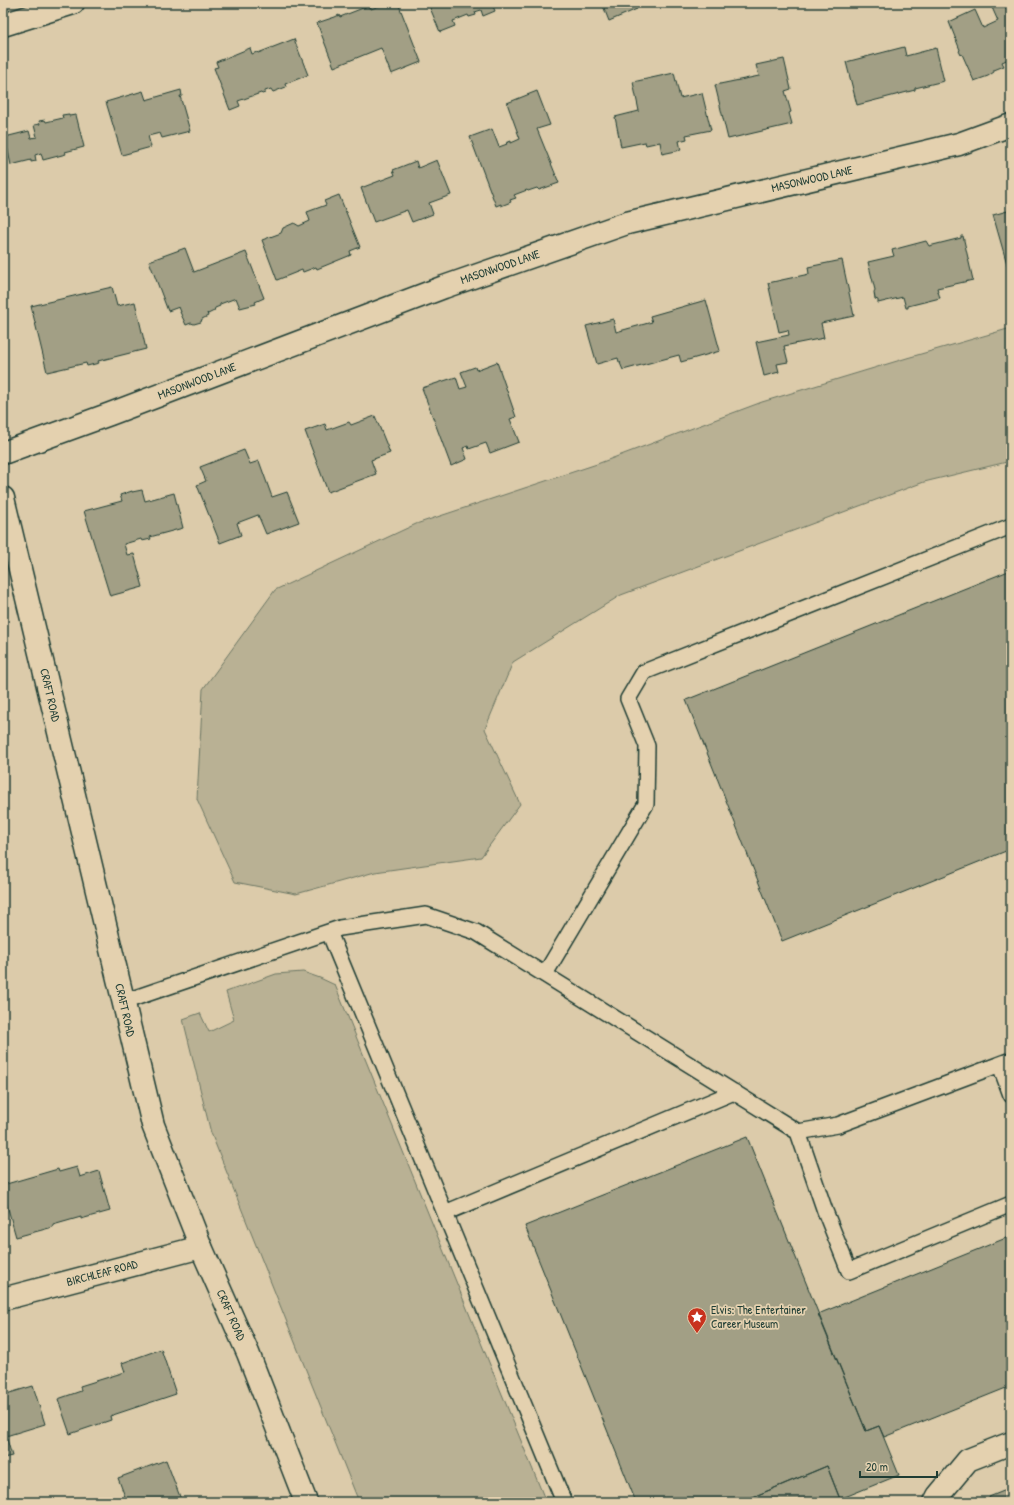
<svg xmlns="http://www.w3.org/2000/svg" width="1014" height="1505" viewBox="0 0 1014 1505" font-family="'Patrick Hand',sans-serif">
  <rect width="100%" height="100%" fill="#dccbaa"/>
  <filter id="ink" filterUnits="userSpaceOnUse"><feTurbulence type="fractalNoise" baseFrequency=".025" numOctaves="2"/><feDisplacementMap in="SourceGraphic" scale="8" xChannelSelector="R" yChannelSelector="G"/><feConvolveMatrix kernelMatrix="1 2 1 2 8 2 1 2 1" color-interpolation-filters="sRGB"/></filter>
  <g filter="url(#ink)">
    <path fill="#b9b194" stroke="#6c7764" d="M1011,328V461L924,482L621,595L513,662L485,729L520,804L481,857L375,872L296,894L235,882L197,799L203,689L275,590L416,524L597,464L762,402L907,358Z
      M303,972L320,978L335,985L546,1502H359L211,1133L183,1019L200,1013L209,1032L234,1020L226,992L276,974Z"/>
    <path fill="#a29f85" stroke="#1f3d34" d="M387,3H398L421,62L391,74L381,48L334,67L317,23L335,17L339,15L340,17L368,6L369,8L371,7V9Z
      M428,3H500L493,6L495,11L483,16L481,10L475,12L476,15L469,17L468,15L453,21L455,26L440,32Z
      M602,3H635L637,9L609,21Z
      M990,3H1011V58L1002,62L1004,66L994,70V72L988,76L974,81L962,54L961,55L959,51L960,50L949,22L975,10L983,28L998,21Z
      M294,39L308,75L285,84L286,87L273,92L271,89L265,91V93L262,94L261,93L238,101L240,106L230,110L214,68L218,67L216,62L250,48L252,54L257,52L258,53Z
      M904,47L906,56L936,48L944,81L915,88V90L857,105L846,62Z
      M784,59L791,89L785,91L791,112L789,113L792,124L728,139L715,85L759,76L756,65Z
      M674,73L680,98L702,93L711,130L686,135L687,139L679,141L681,150L662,154L660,142L646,145L645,142L621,147L615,117L639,111L633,82Z
      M181,90L182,96H180L190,131L162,138L160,133L148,136L151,147L122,155L106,102L143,91L146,100Z
      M537,91L550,125L537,129L559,183L539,190L537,188L528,191L527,190L514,195L516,198L510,200L511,202L501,206V204L496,206L470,137L492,129L499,147L507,144L506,143L511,141V143L520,139L507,103Z
      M69,114V116L76,115L84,147L65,152L66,154L43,160L41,153L35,155L36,161L31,162V160L11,165L5,137L29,131L31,138L37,137L34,125L40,124L39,121L45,120L46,122L63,118L62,115Z
      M437,160L451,195L429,203L433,214L412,222L407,210L374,222L361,188L395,175L393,170L416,161L418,168Z
      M339,195L360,247L350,251L351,255L317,269L316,267L303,272L302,270L277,280L262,240L281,233L283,228L294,223L299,226L310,221L307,212L326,205L324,201Z
      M1011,210V271H1009L993,215Z
      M961,236H963L973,280L937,288L940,298L908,306V308H906L903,297L878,303V300L875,299L874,292L875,290L868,262L894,256L892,250L926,241L929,246L961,238Z
      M185,248L194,272L246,252L264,298L255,302L256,304L240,308L236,298L220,304V306L215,308L214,311L208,314L207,313L208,316L202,319L201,322L194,324L191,323L186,325L180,312H181L179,307L168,311L149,261Z
      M842,260L854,316L821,323L824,338L784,346L788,362L777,364L779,372L764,376L756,342L789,335L788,330L779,332L768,283L809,274L808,267Z
      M112,287L117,306L135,302L146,349L98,361L99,363L87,366L86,363L47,372L31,306Z
      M706,300L720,351L681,362L679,355L623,370L620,363H621L619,362L618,358L597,364L586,326L613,319L616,332L652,322L650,316Z
      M497,362L516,417L510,419L519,442L490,453L486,443L469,449L468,446L463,448L467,459L451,466L422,388L456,377L460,389L467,387L461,372L475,367L476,370Z
      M375,416L390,453L371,460L376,474L328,492L305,431L325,424L327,430L349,422L351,425Z
      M244,450L250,464L259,461L272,497L287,492L299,522L266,534L258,515L237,523L241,535L220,543L197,485L206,481L200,467Z
      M142,490L145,501L174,493L183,528L150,537L151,539L142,541L141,539L124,544L127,555L134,554L143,587L110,596L84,511L122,501L120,495L132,491V492Z
      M1011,570V849L782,941L686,700Z
      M747,1137L866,1431L879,1426L899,1475L840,1499L827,1466L741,1502H636L525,1226Z
      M77,1167L80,1177L99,1171L110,1211L81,1219V1217L53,1225V1227L16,1237L3,1191V1185L58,1169L59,1172Z
      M1011,1236V1386L884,1437L879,1426L866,1431L818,1314Z
      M161,1349L176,1394L110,1416L111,1420L70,1434L58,1399L81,1391L80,1386L125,1372L122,1363Z
      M33,1386L45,1424L6,1436L12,1456L3,1458V1395Z
      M166,1460L182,1502H127L118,1478Z
      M827,1466L841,1502H741Z
      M1011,1488V1502H991L989,1497Z"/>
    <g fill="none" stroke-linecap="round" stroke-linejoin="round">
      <g stroke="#1f3d34" stroke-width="18">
        <path id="service" d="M329,932L564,1502
          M545,974L646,804L647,746L628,699L644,672L1011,526
          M123,1002L340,928L426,915L476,932L798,1132L838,1125L1011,1060
          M1000,1065L1011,1095
          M798,1132L825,1211L849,1271L1011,1204
          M445,1213L734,1092"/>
      </g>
      <g stroke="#1f3d34" stroke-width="25">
        <path id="pedestrian" d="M935,1502L938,1496L968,1460L1011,1443"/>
      </g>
      <g stroke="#1f3d34" stroke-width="25">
        <path id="minor" d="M3,25L73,3
          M3,453L110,414L444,287L627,223L959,144L1011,125
          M3,1299L201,1247"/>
      </g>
      <g stroke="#1f3d34" stroke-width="25">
        <path id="tertiary" d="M3,498L153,1125L201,1247L248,1353L306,1502"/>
      </g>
      <use href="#service" stroke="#e4d1af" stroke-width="15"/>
      <use href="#pedestrian" stroke="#e4d1af" stroke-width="22"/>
      <use href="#minor" stroke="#e4d1af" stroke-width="22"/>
      <use href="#tertiary" stroke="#e4d1af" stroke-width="22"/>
    </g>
  </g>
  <defs>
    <g id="sight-pin" transform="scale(1)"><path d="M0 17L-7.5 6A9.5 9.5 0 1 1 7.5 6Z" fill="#c8321e" stroke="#e4d1af"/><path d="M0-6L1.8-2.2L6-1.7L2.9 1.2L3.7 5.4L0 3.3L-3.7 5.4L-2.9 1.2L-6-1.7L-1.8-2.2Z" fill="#fff"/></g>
  </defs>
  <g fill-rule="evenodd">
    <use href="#sight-pin" x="697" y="1317"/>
  </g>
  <g text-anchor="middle" stroke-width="3.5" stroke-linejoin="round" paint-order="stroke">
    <g font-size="12" fill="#1f3d34" stroke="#e4d1af">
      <text transform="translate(812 179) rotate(-13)" y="4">MASONWOOD LANE</text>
      <text transform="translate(500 267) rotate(-19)" y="4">MASONWOOD LANE</text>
      <text transform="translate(197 381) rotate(-21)" y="4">MASONWOOD LANE</text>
      <text transform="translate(50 695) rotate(77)" y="4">CRAFT ROAD</text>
      <text transform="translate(125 1010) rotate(77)" y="4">CRAFT ROAD</text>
      <text transform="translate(102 1273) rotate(-15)" y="4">BIRCHLEAF ROAD</text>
      <text transform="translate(231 1315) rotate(66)" y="4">CRAFT ROAD</text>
    </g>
    <g font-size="12" fill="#1f3d34" stroke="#e4d1af" text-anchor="start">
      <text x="711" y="1314">Elvis: The Entertainer<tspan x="711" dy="14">Career Museum</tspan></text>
    </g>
  </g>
  <rect width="1014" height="1505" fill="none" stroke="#e4d1af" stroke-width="16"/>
  <rect x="8" y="8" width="998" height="1489" fill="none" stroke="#1f3d34" stroke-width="1.5" filter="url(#ink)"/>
  <path d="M860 1471v6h77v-6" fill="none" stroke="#1f3d34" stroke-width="2"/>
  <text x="866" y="1471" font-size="12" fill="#1f3d34" stroke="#e4d1af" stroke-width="3" paint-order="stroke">20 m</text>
</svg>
